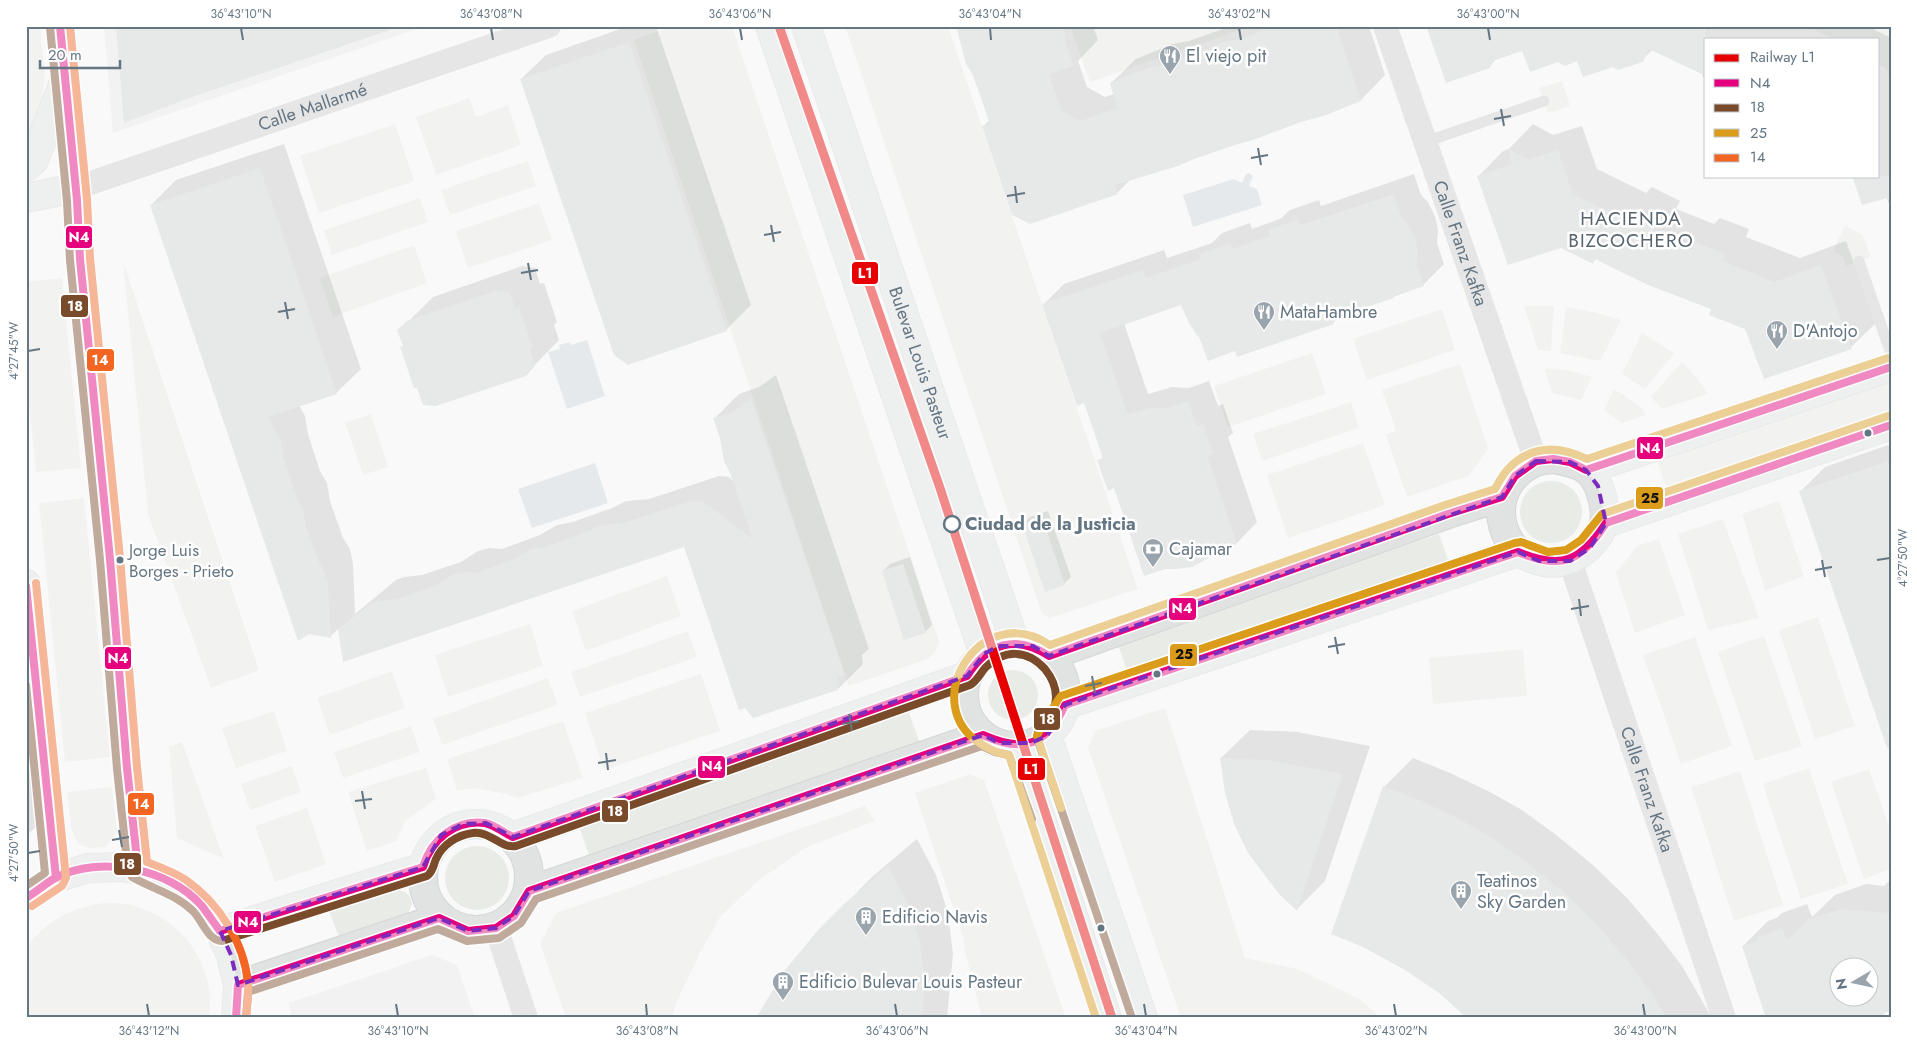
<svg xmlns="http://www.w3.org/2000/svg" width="1917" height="1044" viewBox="0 0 1917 1044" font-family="Jost,sans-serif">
  <rect width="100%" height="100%" fill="#f9f9f9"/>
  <path fill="#e8e9e9" d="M104,26H426L113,133Z
    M432,955L457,965L475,1018H291L289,1003Z"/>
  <path fill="#e8ebe6" d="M26,26H40L45,79L41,109L26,142Z
    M674,26H732L939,641L936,651L928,659L849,686L634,40Z
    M845,26H948L1138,589L1050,618L1042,614Z
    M1070,26H1251L1090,82Z
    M1807,26H1891V82L1886,68L1878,64V39H1834Z
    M1562,81L1570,106L1548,113L1539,88Z
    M469,98L476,117L508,105L521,145L436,175L416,117Z
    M395,124L414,181L319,213L300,156Z
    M528,161L536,186L450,215L441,190Z
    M420,198L428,222L332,255L324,230Z
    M539,203L552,240L468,268L456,231Z
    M1845,226L1862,234L1871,257L1846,266L1843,256L1833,251Z
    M414,245L427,283L333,317L320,278Z
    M123,261L259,670L211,688L148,514Z
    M62,278L81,468L36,472L26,375V282Z
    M1524,306H1554L1551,351L1538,350Z
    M1566,307L1597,313L1621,320L1600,361L1560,353Z
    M1442,309L1455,350L1367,380L1353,339Z
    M1642,333L1674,353L1645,389L1622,374Z
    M1312,353L1326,394L1228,427L1214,386Z
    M1682,362L1696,377L1708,394L1662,409L1651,397Z
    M1460,364L1488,449L1469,476L1407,497L1386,435L1396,431L1382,390Z
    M1544,368L1571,371L1592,377L1581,400L1552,393Z
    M1891,379V412L1667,489L1656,459Z
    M1614,389L1641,407L1646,415L1622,423L1604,410Z
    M1351,402L1359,428L1262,461L1253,434Z
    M371,414L388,467L363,475L345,423Z
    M1363,443L1385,505L1288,538L1267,475Z
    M1520 512a31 31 0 1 1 62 0a31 31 0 1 1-62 0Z
    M84,498L110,757L65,762L39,503Z
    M1779,501L1804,576L1765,591L1742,514Z
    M1723,519L1759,618L1708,630L1678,534Z
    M1439,534L1449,563L1128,672L1117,643Z
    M1659,539L1685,615L1635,633L1616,573L1637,546Z
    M667,576L681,616L586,651L572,611Z
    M1818,617L1855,726L1815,739L1779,630Z
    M530,624L543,666L448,697L435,655Z
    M688,631L697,657L580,697L571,672Z
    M1764,636L1802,746L1755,761L1718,652Z
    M1695,637L1732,746L1681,764L1643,655Z
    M1523,649L1527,696L1433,704L1429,658Z
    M988 695a25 25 0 1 1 50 0a25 25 0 1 1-50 0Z
    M392,671L405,708L330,735L317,698Z
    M701,674L720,731L604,770L585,713Z
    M548,678L558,705L442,745L433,719Z
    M1165,708L1245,958L1298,969L1361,1000L1381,1018H1181L1088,748L1095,731Z
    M274,711L287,751L236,768L222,728Z
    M909,713L920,743L589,855L579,826Z
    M563,721L583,778L518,798L506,794L474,788L457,791L447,759Z
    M411,726L420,752L343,778L334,752Z
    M182,742L224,859L177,838L169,747Z
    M292,766L301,792L250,810L241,784Z
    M426,768L436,799L405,821L396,841L367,851L348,792Z
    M1809,768L1848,884L1801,899L1763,784Z
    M1869,769L1891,832V869L1864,879L1831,782Z
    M1740,771L1783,905L1734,921L1691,787Z
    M970,774L984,780L1066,1018H982L966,956L963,937L915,793Z
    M112,787L117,832L106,847L89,848L78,844L71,827L67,792Z
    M865,806L875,821L807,847L759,880L720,917L701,951L677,1001L671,1018H566L540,944L556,913Z
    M307,808L326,864L275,882L255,826Z
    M445 878a32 32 0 1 1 64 0a32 32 0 1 1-64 0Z
    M397,888L409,895L412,904L406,918L340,940L329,911Z
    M103,903C116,903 129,903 141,908C186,923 217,970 209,1018H26C26,1005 23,957 27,949C29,942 36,936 41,931C59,914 79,907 103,903Z"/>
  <path fill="#ced6d9" d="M1249,173L1253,176L1249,186L1257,189L1262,205L1193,227L1183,195L1234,179L1242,183L1246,174Z
    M587,340L605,396L567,409L548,352L560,349L559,345L570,342L571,345Z
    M595,463L608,503L532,528L518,489Z"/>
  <path fill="#0003" fill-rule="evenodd" d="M629,26H656L751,305L726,330L521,79L546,55Z
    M957,26H1093L1098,40L1078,61L1087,87L1105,97L1114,94L1111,83L1136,59L1172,44L1189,41L1231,26H1369L1385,75L1361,100L1326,114L1300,121L1131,179L1117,193L983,126L990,120L966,57Z
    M1428,26H1867L1891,38L1889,41L1891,42V209L1878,176V39H1706V78L1702,76L1704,73L1653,49L1642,60H1578L1523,49L1497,58L1489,67Z
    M1533,124L1553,135L1582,126L1597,169L1646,193L1652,187L1680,201L1676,209L1714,224L1720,218L1749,229L1746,237L1800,258L1846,241L1876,323L1851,347L1712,309L1597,258L1593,262L1479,176L1503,151L1509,149Z
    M284,144L361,369L336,393L299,405L305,416L308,434L320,471L327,483L330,501L343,538L350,549L353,564L355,614L396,580L404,577L422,575L461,562L478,551L489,548L502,549L540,535L557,525L573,522L612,508L626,501L649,499L719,476L729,477L734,482L714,419L739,394L759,387L776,375L869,649L862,655L863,664L838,689L685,545L339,628L330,637L151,205L176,180Z
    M1414,174L1421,195L1428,202L1435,216L1438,230L1437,243L1444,264L1423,285L1393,297L1343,313L1334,322L1238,355L1236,350L1201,338L1181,304L1124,323L1148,394L1172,387L1189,388L1209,381L1218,406L1223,404L1233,433L1228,437L1257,522L1237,543L1115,487L1099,461L1104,456L1085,401L1044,304L1064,284L1164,250L1167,258L1212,243L1222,233L1250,223L1252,229L1280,219L1290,210L1319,200L1321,206Z
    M522,266L535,268L540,284L544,283L557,322L554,325L559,340L525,375L404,345L399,331L433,297Z
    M1891,444V755L1801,491L1825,467Z
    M1048,511L1071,577L1064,584L1023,524L1030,517Z
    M910,557L932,625L925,632L883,571L890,564Z
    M26,716L37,826L26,836Z
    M1250,730L1297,732L1370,746L1325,881L1297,909L1221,758Z
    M1413,758L1450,773L1490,792L1522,810L1555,834L1593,865L1627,898L1656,932L1682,966L1712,1018H1469L1384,787Z
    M917,839L936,875L948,913L953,954L947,1018H757L820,930L873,876Z
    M1891,879V1008L1877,1017L1743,946L1768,921L1777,918L1782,913L1807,904L1812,917L1835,895L1866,884L1884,886ZM1840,966H1870V996H1840Z"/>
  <path fill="#d0d2d3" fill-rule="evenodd" d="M116,26H389L390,30L189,98L124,123Z
    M956,26H1064L1066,43L1074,66L1049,74L1062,111L1080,121L1117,108L1110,83L1147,68L1163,65L1203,51L1222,42L1237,40L1276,26H1336L1361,101L1326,115L1301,122L1250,141L1238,144L1194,159L1178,166L1115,185L1118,194L1030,224L1012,215L982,126L990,124L973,75L966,64Z
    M1426,26H1706V76L1649,49L1643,62L1618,70L1613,67L1583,77L1577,61L1565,66L1558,62L1530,72L1522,51L1493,61L1490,68L1446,83Z
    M629,42L727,331L628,365L614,355L520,79Z
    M1508,148L1528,159L1558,150L1573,194L1623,218L1627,210L1656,225L1652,233L1692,250L1695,242L1725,254L1723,261L1774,282L1821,265L1852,349L1764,379L1745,329L1709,315L1711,309L1648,285L1595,259L1593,264L1561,248L1508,265L1477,176L1512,164Z
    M260,168L337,394L268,417L281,441L284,459L296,496L303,508L306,526L319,562L324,571L328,583L331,638L309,634L298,641L150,205Z
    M1852,176H1891V197L1862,205Z
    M1394,194L1401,216L1407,223L1415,237L1418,252L1417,265L1424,286L1393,297L1394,298L1332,318L1334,324L1237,357L1235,351L1208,361L1200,339L1190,325L1181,305L1100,333L1128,414L1150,408H1167L1188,401L1197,426L1203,424L1213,454L1207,456L1237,544L1215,552L1209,558L1192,567L1177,569H1165L1144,576L1114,488L1108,491L1097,460L1103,458L1084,403L1077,406L1042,304L1143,270L1146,278L1201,259L1199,254L1230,243L1232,249L1270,236L1268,230L1298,219L1300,225Z
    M497,290L510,292L515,308L519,307L533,348L530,349L535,366L526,376L436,406L423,405L417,388H414L400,347L403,346L397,330L407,321Z
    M751,398L845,675L838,677V690L753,718L745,708L739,710L684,547L343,662L338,629L370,604L378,601L397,599L435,586L452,575L464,572L476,573L514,559L531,549L548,546L586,532L600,525L623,523L694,500L704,502L753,539L730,473L724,461L720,438L713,418L733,412Z
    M1891,460V747L1887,748L1799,491Z
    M1042,517L1065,585L1045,592L1022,524Z
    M903,564L926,633L904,640L882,571Z
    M1220,758L1268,760L1343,774L1297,911L1279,894L1248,853L1235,826L1225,793Z
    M1383,786L1422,801L1461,820L1494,839L1526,862L1565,893L1599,927L1628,961L1653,995L1667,1018H1467L1439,993L1405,970L1363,947L1331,934Z
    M888,866L908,904L920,942L925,984L922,1018H756L785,970L819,929L843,905Z
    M1841,909L1891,913V1010L1885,1013L1880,1018H1766L1742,946L1757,941L1756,938L1782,928L1787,940L1809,919ZM1840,966H1870V996H1840Z"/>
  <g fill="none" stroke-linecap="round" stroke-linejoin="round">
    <g stroke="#d5d6d7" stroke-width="30">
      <g id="secondary">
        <path d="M60,26L77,200L80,259L110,559L127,768L138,869"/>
        <path d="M770,26L984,654"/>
        <path id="s4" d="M806,26L1015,643"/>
        <path d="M26,167L34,160L63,85"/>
        <path d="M26,198L76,188"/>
        <path d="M1553,459C1564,461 1576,463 1586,469C1601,481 1610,515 1601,531C1587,555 1561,570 1534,559C1529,557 1521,555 1517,551C1490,520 1498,480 1535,462C1540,460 1547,460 1553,459Z"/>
        <path d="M1586,470L1891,367"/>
        <path d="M1606,523L1891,425"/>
        <path d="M26,584L56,878"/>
        <circle cx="1015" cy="695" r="51"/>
        <path d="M1049,656L1448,514L1502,497"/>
        <path d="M1065,705L1518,552"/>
        <path d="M1047,736L1143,1018"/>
        <path d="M1017,746L1107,1018"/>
        <circle cx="476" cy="877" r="53"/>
        <path d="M513,837L967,676"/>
        <path d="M529,891L983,735"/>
        <path d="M26,898L56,878L88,868L121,867L138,869L179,887L201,905L220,931L231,955L238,985L236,1018"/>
        <path d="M220,931L423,867"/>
        <path d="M238,985L439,918"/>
      </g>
    </g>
    <path stroke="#cecfd0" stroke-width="11" d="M1425,142L1544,101
      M1859,261L1891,354"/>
    <g stroke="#cecfd0" stroke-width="24">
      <path id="s1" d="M1385,26L1536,461"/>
      <path id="s2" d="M76,188L549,26"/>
      <path id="s3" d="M1570,561L1724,1018"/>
      <path d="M496,928L526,1018"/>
    </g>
    <use href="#secondary" stroke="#e1e2e2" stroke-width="28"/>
    <g stroke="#fff" stroke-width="11">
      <path id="bus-1" d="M60,26L77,200L80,259L110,559L127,768L138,869
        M26,586L56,878
        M26,898C36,892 45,884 55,878C100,855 169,868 202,906C208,914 214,923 220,931L423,867C431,840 455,819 485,823C495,825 504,833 513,837L967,676C988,643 1016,634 1049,656L1448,514L1502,497L1515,476L1536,461L1553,459L1570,462L1586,470L1891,367
        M236,1018L238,985L439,918L468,931L496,928L514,916L529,891L983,735C1023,753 1047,746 1065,705L1518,552C1561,570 1581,562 1606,523L1891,425"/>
    </g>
    <g stroke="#fff" stroke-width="11">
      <path id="bus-2" d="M50,27L67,201L70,260L100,560L117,769L128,870L132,877C153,889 175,894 193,911C202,920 208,941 222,941L427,876C433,872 433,866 436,859C442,845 457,835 473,833C491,831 501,849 516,846L970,685C977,681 980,674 985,668C1004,649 1027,649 1045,669C1053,679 1058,692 1055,705C1052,717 1037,726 1037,738L1132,1018
        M26,685L45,873L26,886
        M246,1018L248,992L438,929L467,941L499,938L521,923L536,899L982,746L995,752L1009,755L1032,819"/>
    </g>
    <g stroke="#fff" stroke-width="11">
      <path id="bus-3" d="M1061,808L1037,736C1038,733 1059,697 1061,696L1515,543L1521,542L1548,552L1566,550L1581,540L1602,514L1888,416
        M1096,1018L1009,755C998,754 991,750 981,744C916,704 981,598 1050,645L1445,505L1495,489C1499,482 1503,474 1508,469C1531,445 1558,445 1587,459L1888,358"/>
    </g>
    <g stroke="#fff" stroke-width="11">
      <path id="bus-4" d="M70,26L87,199L90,258L120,558L137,767L147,862C160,867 174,872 186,880C219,903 244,942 248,983C249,995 247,1006 246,1018
        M32,906L62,886L66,878L36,583"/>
    </g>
    <use href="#bus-1" stroke="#e5007d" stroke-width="8"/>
    <use href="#bus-2" stroke="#7a4b2a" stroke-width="8"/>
    <use href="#bus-3" stroke="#da9c1a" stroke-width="8"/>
    <use href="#bus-4" stroke="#f26522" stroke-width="8"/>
    <g stroke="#fff" stroke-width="12">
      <path id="rail-1" d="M779,26L940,488L1112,1018"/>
    </g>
    <use href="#rail-1" stroke="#e60000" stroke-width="9"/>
  </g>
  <path d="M0 0H1917V1044H0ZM1536,461L1570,462L1586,470L1598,486L1606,523L1590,548L1570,561H1539L1518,552L1115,687L1065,705L1047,736L1031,743H999L983,735L529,891L514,916L496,928L468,931L439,918L238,985L231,955L220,931L423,867L441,835L463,824L486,823L513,837L967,676L984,654L998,646H1033L1049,656L1502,497L1515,476Z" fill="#f9f9f9" fill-opacity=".55" fill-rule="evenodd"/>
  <path fill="none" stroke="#7b2cbf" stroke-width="4" stroke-dasharray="10 6" stroke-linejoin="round" d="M1536,461L1570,462L1586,470L1598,486L1606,523L1590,548L1570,561H1539L1518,552L1115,687L1065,705L1047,736L1031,743H999L983,735L529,891L514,916L496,928L468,931L439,918L238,985L231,955L220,931L423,867L441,835L463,824L486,823L513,837L967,676L984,654L998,646H1033L1049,656L1502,497L1515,476Z"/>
  <path fill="none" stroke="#657683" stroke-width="2" d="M241,28L243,40M491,28L493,40M740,28L742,40M990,28L991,40M1239,28L1241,40M1488,28L1490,40M1501,109L1504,126M1494,119L1511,116M1258,148L1261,165M1251,158L1268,155M1015,186L1017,203M1007,196L1025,193M771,225L774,242M764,235L781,232M528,263L531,280M521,273L538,270M285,302L288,319M278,312L295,309M28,351L40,349M1822,560L1825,577M1877,560L1890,558M1815,570L1832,567M1579,599L1581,616M1571,609L1589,606M1335,637L1338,654M1328,647L1345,644M1092,676L1095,693M1085,686L1102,683M849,714L852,731M842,724L859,721M606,753L608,770M598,763L616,760M362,791L365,809M355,801L372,799M119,830L122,847M112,840L129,837M28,853L40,851M147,1004L149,1016M396,1004L398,1016M646,1004L647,1016M895,1004L897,1016M1144,1004L1146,1016M1394,1004L1396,1016M1643,1004L1645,1016"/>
  <defs>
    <g id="restaurant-pin" transform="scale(1.125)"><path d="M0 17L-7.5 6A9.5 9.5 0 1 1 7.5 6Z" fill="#99a4ac" stroke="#fff"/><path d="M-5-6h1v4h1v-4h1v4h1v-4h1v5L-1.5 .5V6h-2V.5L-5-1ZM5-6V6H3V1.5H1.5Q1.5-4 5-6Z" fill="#fff"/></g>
    <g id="bank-pin" transform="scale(1.125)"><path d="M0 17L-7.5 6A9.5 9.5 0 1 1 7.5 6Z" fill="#99a4ac" stroke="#fff"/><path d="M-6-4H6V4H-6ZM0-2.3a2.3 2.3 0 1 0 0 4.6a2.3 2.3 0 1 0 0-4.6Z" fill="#fff"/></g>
    <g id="building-pin" transform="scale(1.125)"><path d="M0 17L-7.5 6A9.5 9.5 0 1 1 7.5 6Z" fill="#99a4ac" stroke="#fff"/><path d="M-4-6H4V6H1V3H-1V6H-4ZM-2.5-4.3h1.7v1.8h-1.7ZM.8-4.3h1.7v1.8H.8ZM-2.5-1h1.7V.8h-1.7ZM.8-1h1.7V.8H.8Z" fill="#fff"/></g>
  </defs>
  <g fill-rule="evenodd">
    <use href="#restaurant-pin" x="1170" y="56"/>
    <use href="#restaurant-pin" x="1264" y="312"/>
    <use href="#restaurant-pin" x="1777" y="331"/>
    <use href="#bank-pin" x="1153" y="549"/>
    <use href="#building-pin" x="1461" y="891"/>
    <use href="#building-pin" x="866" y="917"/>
    <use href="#building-pin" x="783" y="982"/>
  </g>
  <g fill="#657683" stroke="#fff" stroke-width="2">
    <circle cx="1868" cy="433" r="4.5"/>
    <circle cx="120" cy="560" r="4.5"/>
    <circle cx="1157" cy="674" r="4.5"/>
    <circle cx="1101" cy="928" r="4.5"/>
  </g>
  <circle fill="#fff" stroke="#657683" stroke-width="2.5" cx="952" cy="524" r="8"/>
  <g text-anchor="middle" stroke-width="5" stroke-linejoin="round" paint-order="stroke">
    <g font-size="17" fill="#657683" stroke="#fff" text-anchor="start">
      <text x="129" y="556">Jorge Luis<tspan x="129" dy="21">Borges - Prieto</tspan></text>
    </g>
    <g font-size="18" fill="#657683" stroke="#fff" text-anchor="start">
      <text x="1186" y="62">El viejo pit</text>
      <text x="1280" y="318">MataHambre</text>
      <text x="1793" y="337">D'Antojo</text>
      <text x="1169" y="555">Cajamar</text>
      <text x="1477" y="887">Teatinos<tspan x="1477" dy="21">Sky Garden</tspan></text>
      <text x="882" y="923">Edificio Navis</text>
      <text x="799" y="988">Edificio Bulevar Louis Pasteur</text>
    </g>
    <g font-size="18" fill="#657683" stroke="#fff">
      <text dy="6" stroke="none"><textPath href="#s2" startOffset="250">Calle Mallarmé</textPath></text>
      <text dy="6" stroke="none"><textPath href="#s1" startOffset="230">Calle Franz Kafka</textPath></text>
      <text dy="6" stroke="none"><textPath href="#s4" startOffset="356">Bulevar Louis Pasteur</textPath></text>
      <text dy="6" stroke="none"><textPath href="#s3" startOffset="241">Calle Franz Kafka</textPath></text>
    </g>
    <g font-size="18" font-weight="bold" fill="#657683" stroke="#fff" text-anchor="start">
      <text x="965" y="530">Ciudad de la Justicia</text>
    </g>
    <g font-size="19" letter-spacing="1" fill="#57646e" stroke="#fff">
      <text x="1631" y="225">HACIENDA<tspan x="1631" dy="22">BIZCOCHERO</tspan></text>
    </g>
  </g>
  <g stroke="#fff" stroke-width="2">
    <rect x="65" y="225" width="28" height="24" rx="5" fill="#e5007d"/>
    <rect x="851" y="261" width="28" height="24" rx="5" fill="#e60000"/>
    <rect x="60" y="294" width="29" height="24" rx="5" fill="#7a4b2a"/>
    <rect x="86" y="348" width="29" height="24" rx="5" fill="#f26522"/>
    <rect x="1636" y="436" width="28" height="24" rx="5" fill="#e5007d"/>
    <rect x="1635" y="486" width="29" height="24" rx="5" fill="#da9c1a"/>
    <rect x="1168" y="597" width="29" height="24" rx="5" fill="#e5007d"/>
    <rect x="1169" y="643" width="29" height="24" rx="5" fill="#da9c1a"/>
    <rect x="104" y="646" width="28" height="24" rx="5" fill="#e5007d"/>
    <rect x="1033" y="707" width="28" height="24" rx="5" fill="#7a4b2a"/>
    <rect x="697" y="755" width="29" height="24" rx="5" fill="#e5007d"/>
    <rect x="1017" y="757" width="29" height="24" rx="5" fill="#e60000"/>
    <rect x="127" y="792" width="28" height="24" rx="5" fill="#f26522"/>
    <rect x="601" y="799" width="28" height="24" rx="5" fill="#7a4b2a"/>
    <rect x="113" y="852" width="29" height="24" rx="5" fill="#7a4b2a"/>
    <rect x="233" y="910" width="29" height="24" rx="5" fill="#e5007d"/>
  </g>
  <g font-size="14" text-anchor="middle" font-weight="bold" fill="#fff">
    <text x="79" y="242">N4</text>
    <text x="865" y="278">L1</text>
    <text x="75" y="311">18</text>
    <text x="100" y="365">14</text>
    <text x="1650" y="453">N4</text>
    <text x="1182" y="613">N4</text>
    <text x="118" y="663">N4</text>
    <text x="1047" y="724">18</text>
    <text x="712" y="771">N4</text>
    <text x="1031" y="774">L1</text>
    <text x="141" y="809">14</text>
    <text x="615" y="816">18</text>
    <text x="127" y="869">18</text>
    <text x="248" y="927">N4</text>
  </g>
  <g font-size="14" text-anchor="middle" font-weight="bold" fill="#111">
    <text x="1650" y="503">25</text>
    <text x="1184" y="659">25</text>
  </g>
  <rect width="1917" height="1044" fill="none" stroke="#ffffff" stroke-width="55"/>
  <rect x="1704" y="38" width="175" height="140" fill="#ffffff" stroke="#c1c8cd"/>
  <rect x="1714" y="54" width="25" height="8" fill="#e60000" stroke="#c1c8cd"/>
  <text x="1750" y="62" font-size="15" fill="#657683">Railway L1</text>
  <rect x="1714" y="79" width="25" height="8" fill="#e5007d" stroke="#c1c8cd"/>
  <text x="1750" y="88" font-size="15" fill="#657683">N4</text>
  <rect x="1714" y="104" width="25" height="8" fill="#7a4b2a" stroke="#c1c8cd"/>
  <text x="1750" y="112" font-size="15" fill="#657683">18</text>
  <rect x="1714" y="129" width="25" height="8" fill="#da9c1a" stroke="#c1c8cd"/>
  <text x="1750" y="138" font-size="15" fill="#657683">25</text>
  <rect x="1714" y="154" width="25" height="8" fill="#f26522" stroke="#c1c8cd"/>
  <text x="1750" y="162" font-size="15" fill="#657683">14</text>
  <g transform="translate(1854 982) rotate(261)"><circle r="24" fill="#ffffff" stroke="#c1c8cd"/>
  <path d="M0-4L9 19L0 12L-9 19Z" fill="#99a4ac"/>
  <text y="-8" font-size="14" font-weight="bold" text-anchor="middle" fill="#657683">N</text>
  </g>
  <path d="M40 60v8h80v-8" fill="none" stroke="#657683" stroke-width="2.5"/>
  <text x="48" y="60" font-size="15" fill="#657683" stroke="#ffffff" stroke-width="4" paint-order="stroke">20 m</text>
  <rect x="28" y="28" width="1862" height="988" fill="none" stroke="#657683" stroke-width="2"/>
  <g font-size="12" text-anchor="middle" fill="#657683">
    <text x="241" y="18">36°43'10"N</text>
    <text x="491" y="18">36°43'08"N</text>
    <text x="740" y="18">36°43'06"N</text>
    <text x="990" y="18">36°43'04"N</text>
    <text x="1239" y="18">36°43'02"N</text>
    <text x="1488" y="18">36°43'00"N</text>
    <text transform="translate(14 351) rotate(-90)" y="4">4°27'45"W</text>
    <text transform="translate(1903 558) rotate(-90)" y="4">4°27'50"W</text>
    <text transform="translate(14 853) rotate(-90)" y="4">4°27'50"W</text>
    <text x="149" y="1035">36°43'12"N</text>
    <text x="398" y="1035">36°43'10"N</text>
    <text x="647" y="1035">36°43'08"N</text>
    <text x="897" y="1035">36°43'06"N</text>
    <text x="1146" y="1035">36°43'04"N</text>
    <text x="1396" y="1035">36°43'02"N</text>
    <text x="1645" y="1035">36°43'00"N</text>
  </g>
</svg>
